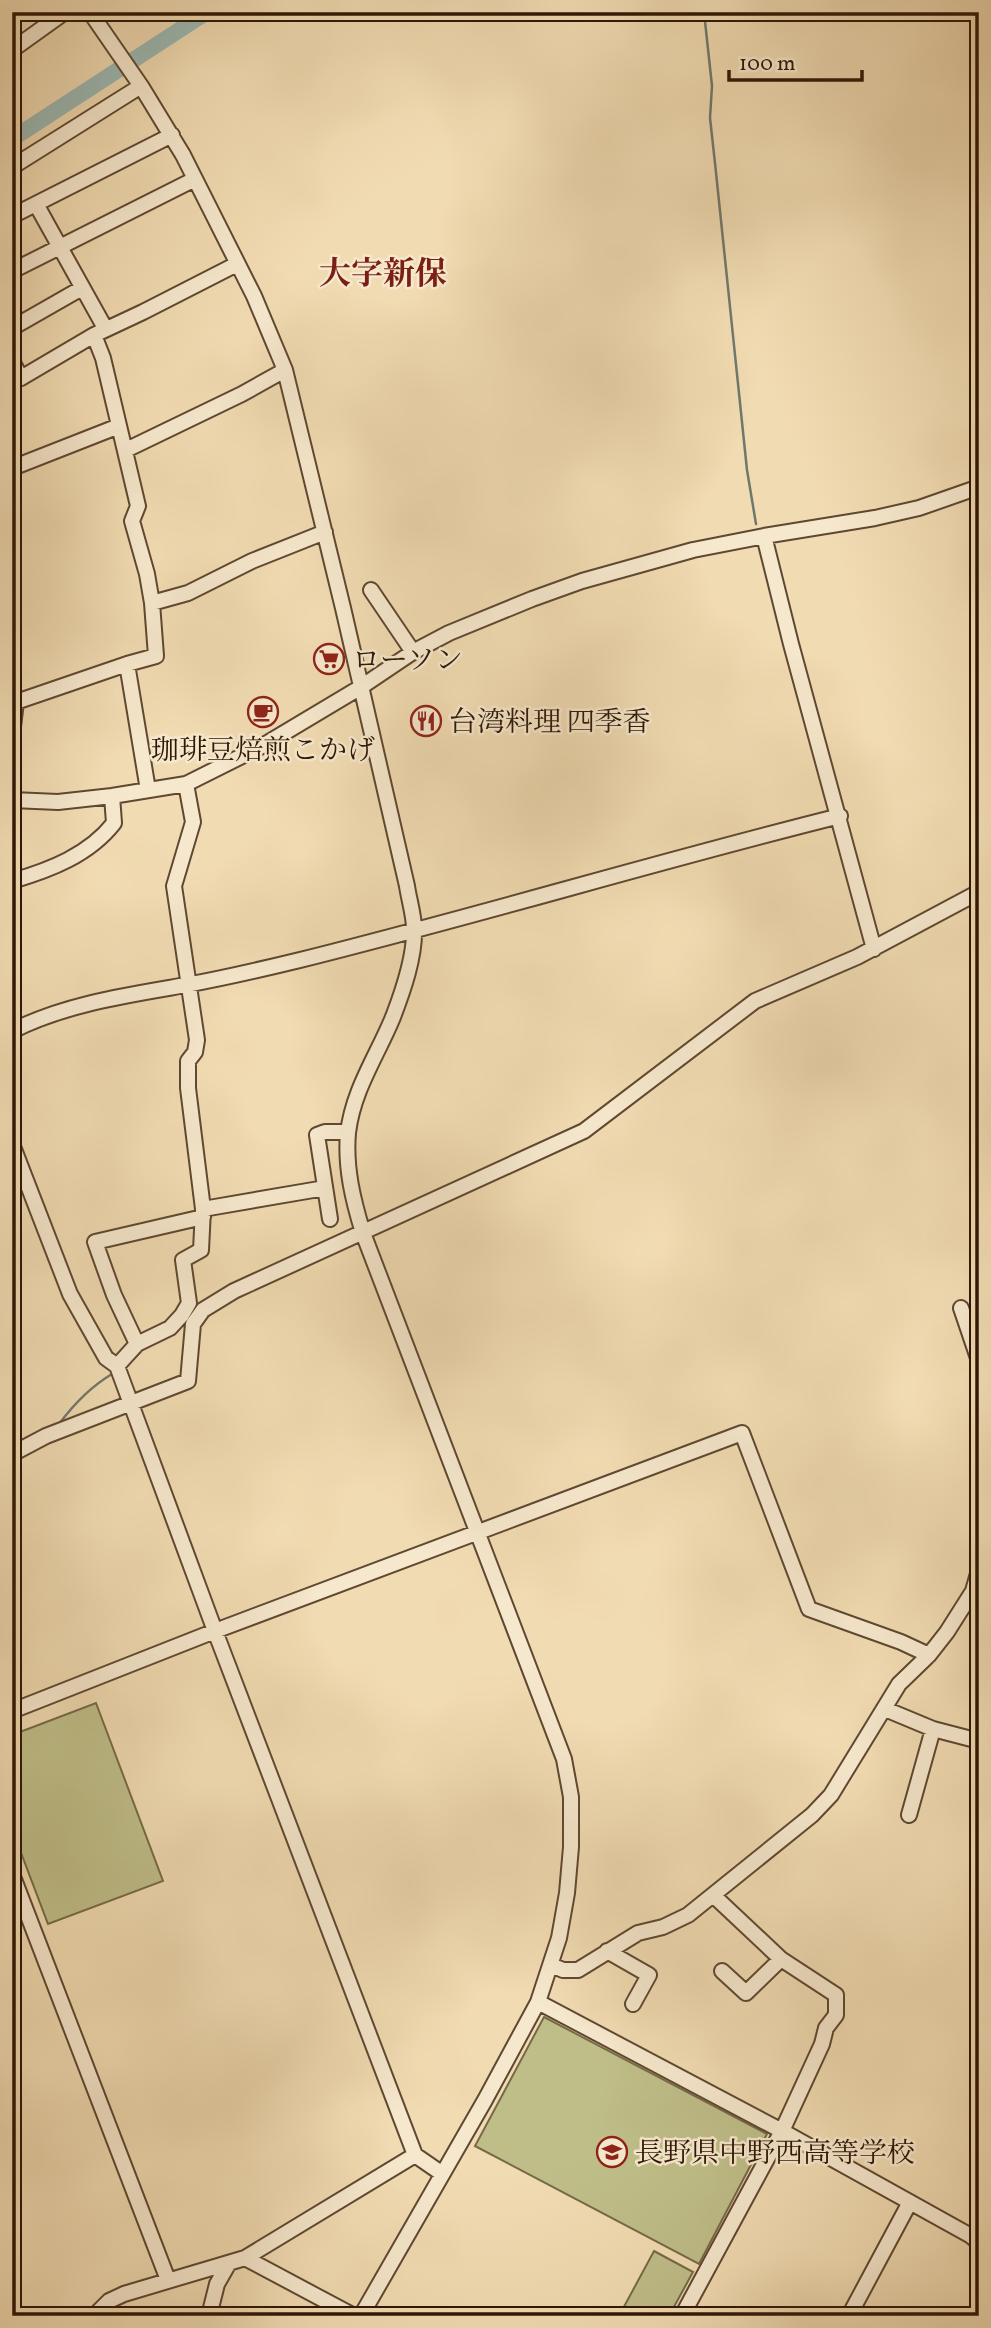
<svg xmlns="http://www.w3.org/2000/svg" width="991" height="2328" viewBox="0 0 991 2328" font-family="Vollkorn,'Noto Serif JP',serif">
  <rect width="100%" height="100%" fill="#f1dbb2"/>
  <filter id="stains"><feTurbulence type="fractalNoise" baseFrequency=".00286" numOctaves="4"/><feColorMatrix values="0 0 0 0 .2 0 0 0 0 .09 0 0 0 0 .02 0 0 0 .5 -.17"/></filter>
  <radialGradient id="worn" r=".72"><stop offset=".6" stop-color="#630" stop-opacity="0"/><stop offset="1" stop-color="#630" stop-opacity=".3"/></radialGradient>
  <path fill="#bfbe89" stroke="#766a48" stroke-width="2" d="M96,1703L163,1881L48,1924L12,1829V1735Z
    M544,2017L767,2134L699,2264L475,2146Z
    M654,2251L693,2272L669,2316H619Z"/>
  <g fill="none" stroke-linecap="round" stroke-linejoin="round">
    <path stroke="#70786e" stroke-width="2.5" d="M704,12L712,86L710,118L715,163L747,470L756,524
      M787,654L798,695
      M540,1144L569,1131
      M125,1368L145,1347
      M59,1424C74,1404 90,1387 112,1374"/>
    <path stroke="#9cb9b4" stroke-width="16" d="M12,139L207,12"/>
    <g stroke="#5f4831" stroke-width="18">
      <path id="minor" d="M90,12L141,86L183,155L254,296L285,370L343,608L407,886C409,900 414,915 414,929C415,957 403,991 393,1017C377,1056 353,1090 348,1133C345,1168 353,1200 363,1233L564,1759L571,1797V1847L567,1893L559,1938L538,2002L485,2100L361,2316
        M12,50L65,12
        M12,167L141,86
        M36,204L105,328
        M12,216L172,135
        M12,271L195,179
        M12,328L82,288
        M12,361L21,378L94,335
        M126,450L242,394L285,370
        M12,468L119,426
        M764,536L791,644L874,949
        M371,590L413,652
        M152,603L188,593L252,561L325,532
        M16,702L127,664
        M12,735L16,702L13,696
        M186,784L193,822L174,886L197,1040L195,1052L188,1061V1088L203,1209L201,1250L183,1260L189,1303L182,1315L170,1328L137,1344L117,1366L215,1631L415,2155
        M148,790L127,664L156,656L152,603L147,574L132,521L138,506L103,358L94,335L143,312L237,264
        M12,800L58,802L112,796L186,784L264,745L361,687L413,652L449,633L532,599L582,581L693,550L764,536L875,518L919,508L979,487
        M12,881C50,870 89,855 114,823L112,796
        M12,1031C65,1004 128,995 186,985C224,978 263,969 300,960C481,915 659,861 840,816
        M12,1144L70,1294L106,1358L117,1366
        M203,1209L325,1188
        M330,1219L317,1135L325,1132H348
        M961,1308L979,1361
        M137,1344L114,1295L95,1242L203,1217
        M12,1454L46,1436L188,1381L193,1324L203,1310L234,1291L584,1131L755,1001L857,957L979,892
        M885,1709L933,1729L979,1741
        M12,1711L215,1631L742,1433L809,1609L901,1642L929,1655
        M909,1815L933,1729
        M12,1874L168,2280
        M607,1951L649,1975L633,2004
        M551,1965L563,1970H578L638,1933L663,1927L688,1915L812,1815L831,1795L899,1684L929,1655L947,1632L973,1591L979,1570
        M722,1971L746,1993L781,1959
        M538,2002L782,2131L971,2236L979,2243
        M245,2258L354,2316
        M94,2316L109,2301L124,2294L245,2258L415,2155L441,2173
        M209,2316L217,2284L229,2263
        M682,2316L782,2131L822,2044L826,2028L836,2015V1995L781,1959L714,1896
        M849,2316L910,2202"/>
    </g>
    <use href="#minor" stroke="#f6e8cd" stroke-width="14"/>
  </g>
  <defs>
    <g id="supermarket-ring" transform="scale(1.575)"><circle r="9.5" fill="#f6e8cd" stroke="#8f2418" stroke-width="1.5"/><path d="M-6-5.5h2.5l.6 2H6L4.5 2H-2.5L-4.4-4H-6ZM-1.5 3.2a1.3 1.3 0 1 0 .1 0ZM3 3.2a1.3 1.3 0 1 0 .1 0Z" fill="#8f2418"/></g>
    <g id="cafe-ring" transform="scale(1.575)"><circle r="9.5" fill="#f6e8cd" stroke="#8f2418" stroke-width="1.5"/><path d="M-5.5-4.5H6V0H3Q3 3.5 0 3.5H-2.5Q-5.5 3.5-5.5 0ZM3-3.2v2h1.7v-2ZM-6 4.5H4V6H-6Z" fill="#8f2418"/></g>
    <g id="restaurant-ring" transform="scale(1.575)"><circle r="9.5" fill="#f6e8cd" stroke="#8f2418" stroke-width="1.5"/><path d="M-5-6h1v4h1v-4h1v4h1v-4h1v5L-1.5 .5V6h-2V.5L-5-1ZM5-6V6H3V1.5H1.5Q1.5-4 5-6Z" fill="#8f2418"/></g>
    <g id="school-ring" transform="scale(1.575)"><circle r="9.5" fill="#f6e8cd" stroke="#8f2418" stroke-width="1.5"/><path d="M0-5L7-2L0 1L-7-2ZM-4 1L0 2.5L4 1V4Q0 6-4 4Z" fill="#8f2418"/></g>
  </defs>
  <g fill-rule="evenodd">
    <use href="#supermarket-ring" x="329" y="659"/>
    <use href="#cafe-ring" x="263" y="712"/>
    <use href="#restaurant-ring" x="426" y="721"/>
    <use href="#school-ring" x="612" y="2152"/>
  </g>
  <g text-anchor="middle" stroke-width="5" stroke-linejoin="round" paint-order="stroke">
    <g font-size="28" fill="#2e1706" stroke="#f6e8cd" text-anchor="start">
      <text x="352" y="669">ローソン</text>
      <text x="449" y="731">台湾料理 四季香</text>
      <text x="263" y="759" text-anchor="middle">珈琲豆焙煎こかげ</text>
      <text x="635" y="2162">長野県中野西高等学校</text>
    </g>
    <g font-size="32" font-weight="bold" fill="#7a1f14" stroke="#f6e8cd">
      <text x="383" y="284">大字新保</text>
    </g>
  </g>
  <rect width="991" height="2328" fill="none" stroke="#f1dbb2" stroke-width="42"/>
  <rect x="14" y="14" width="963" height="2300" fill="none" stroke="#2e1706" stroke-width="3.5"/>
  <rect x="21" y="21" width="949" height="2286" fill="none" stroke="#2e1706" stroke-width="2"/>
  <path d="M729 70v10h133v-10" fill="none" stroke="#2e1706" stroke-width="3.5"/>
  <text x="739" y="70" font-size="21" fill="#2e1706" stroke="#f6e8cd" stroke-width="5" paint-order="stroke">100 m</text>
  <rect width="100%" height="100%" filter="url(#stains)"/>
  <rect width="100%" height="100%" fill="url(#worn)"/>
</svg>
